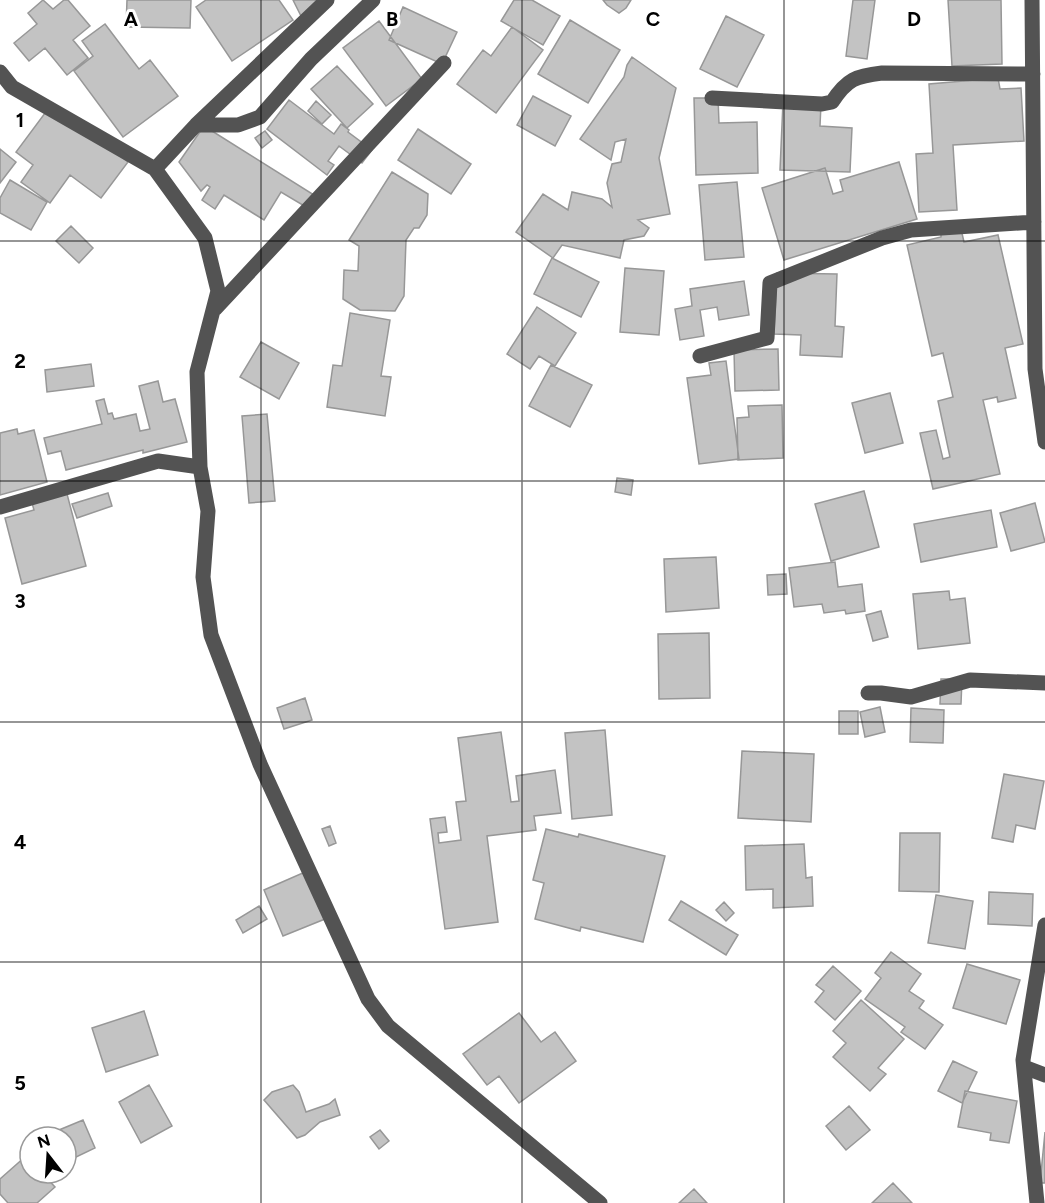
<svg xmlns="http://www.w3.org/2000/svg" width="1045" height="1203" viewBox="0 0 1045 1203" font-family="Figtree,sans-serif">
  <rect width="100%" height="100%" fill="#fff"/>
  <path fill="#c3c3c3" stroke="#979797" stroke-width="1.5" d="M43,0L53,9L64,0H68L90,26L73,40L88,58L67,75L45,48L29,61L14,43L37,24L28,13Z
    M127,0H191L190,28L126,27Z
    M206,0H279L293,20L232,61L196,7Z
    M293,0H315L318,7L301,16Z
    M514,0H532L560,16L543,45L501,21Z
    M603,0H631L626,8L619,13L607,5Z
    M853,0H875L867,59L846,56Z
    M948,0H1001L1002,64L952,66Z
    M403,7L457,32L442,64L389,40Z
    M726,16L764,35L737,87L700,69Z
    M570,20L620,50L588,103L538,74Z
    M379,21L422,79L386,106L343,48Z
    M105,24L139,69L150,60L178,96L123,137L74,71L93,56L82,41Z
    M512,27L543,50L496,113L457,84L483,50L491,56Z
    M632,57L676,88L659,158L670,214L638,220L649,228L644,236L624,240L620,258L562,245L553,258L516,232L543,194L568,210L572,192L602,199L612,207L607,183L612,164L621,162L626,139L615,142L611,160L580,139L624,77L627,65Z
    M337,66L373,104L347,128L311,89Z
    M998,78L1000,89L1021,88L1024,141L953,145L957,210L919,212L916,154L933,153L929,84Z
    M533,96L571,116L555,146L517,125Z
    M694,98H718L719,123L757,122L758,173L696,175Z
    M289,100L334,134L341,124L349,130L348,132L372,150L362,163L339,146L328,161L334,165L327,175L267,129Z
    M316,101L331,115L322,124L308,111Z
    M783,102L821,104L820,126L852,128L850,172L780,170Z
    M51,105L128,162L101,198L70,175L50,203L21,182L33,165L16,152Z
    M204,126L314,195L306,207L281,192L264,220L224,195L215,209L202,200L210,187L207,185L201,191L179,162Z
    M418,129L471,164L451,194L398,160Z
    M265,131L272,140L262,148L255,138Z
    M0,149L16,162L0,183Z
    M899,162L917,219L784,260L762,188L825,168L833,194L843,191L840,180Z
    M392,172L428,194L427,215L419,228H414L406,240L404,296L395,311L360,310L343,299L344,270L358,271L359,246L349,240Z
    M10,180L47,202L31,230L0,213V198Z
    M737,182L744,257L705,260L699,185Z
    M71,226L93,248L79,263L56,241Z
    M961,229L964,242L998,235L1023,344L1005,348L1016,398L998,402L997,397L983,400L1000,474L933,489L920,433L936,430L943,459L950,457L938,401L953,397L943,353L932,356L907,245L941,237V234Z
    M552,258L599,282L581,317L534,294Z
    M625,268L664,271L659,335L620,332Z
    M777,273L837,274L835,326L844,327L842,357L800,355L801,335L774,334Z
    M744,281L749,315L719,320L717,307L700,310L704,336L680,340L675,309L692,306L690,289Z
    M537,307L576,333L555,366L539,356L530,369L507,354Z
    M350,313L390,320L381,376L391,377L385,416L327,407L333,365L342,366Z
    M261,342L299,363L279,399L240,377Z
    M778,349L779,390L735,391L734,350Z
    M726,361L739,459L699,464L687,378L711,375L709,363Z
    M91,364L94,386L47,392L45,370Z
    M551,365L592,385L570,427L529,406Z
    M158,381L163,402L175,399L187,442L143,453V450L66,470L61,451L48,454L44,438L102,424L96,401L104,399L108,414L112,413L114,419L136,414L140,431L150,429L139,386Z
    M890,393L903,443L865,453L852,403Z
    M782,405L783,458L738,460L737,418L749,417L748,406Z
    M267,414L275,501L249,503L242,416Z
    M17,429L18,434L34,430L47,482L0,495V433Z
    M617,478L633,480L631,495L615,492Z
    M864,491L879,547L831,561L815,504Z
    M108,493L112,506L77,518L72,504Z
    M67,494L86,566L22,584L5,518L34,510L32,503Z
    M1035,503L1045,542L1011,551L1000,513Z
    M991,510L997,547L921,562L914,524Z
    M716,557L719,608L666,612L664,559Z
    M835,562L838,587L862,584L865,611L846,614L845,610L824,613L822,604L794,607L789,568Z
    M786,574L787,594L768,595L767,575Z
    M949,591L950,600L965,598L970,643L918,649L913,594Z
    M881,611L888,637L873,641L866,615Z
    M709,633L710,698L659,699L658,634Z
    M941,679H962L961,704H940Z
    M305,698L312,720L284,729L277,708Z
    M880,707L885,732L865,737L860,712Z
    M911,708L944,710L943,743L910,742Z
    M839,711H858V734H839Z
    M605,730L612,815L572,819L565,733Z
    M501,732L511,802L519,801L516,776L555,770L561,813L534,816L536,830L487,836L498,922L445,929L430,819L445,817L447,832L438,833L439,843L461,840L456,802L466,801L458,738Z
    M742,751L814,754L811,822L738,818Z
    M1004,774L1044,781L1035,829L1016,825L1013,842L992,838Z
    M330,826L336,843L329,846L322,829Z
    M546,829L578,837L579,834L665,856L643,942L581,927L580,931L535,919L544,883L533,880Z
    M900,833H940L939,892L899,891Z
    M804,844L806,878L812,877L813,906L773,908V889L746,890L745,846Z
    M305,872L325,919L283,936L264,890Z
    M989,892L1033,894L1032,926L988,924Z
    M936,895L973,901L965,949L928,943Z
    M681,901L738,935L726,955L669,920Z
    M724,902L734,913L726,921L716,910Z
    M259,906L267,919L243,933L236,920Z
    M891,952L921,974L909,991L924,1001L919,1008L943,1025L925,1049L901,1032L905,1027L865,999L881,978L875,973Z
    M967,964L1020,980L1006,1024L953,1008Z
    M833,966L861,991L835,1020L815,1002L824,991L816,985Z
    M861,1000L904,1039L878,1068L886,1074L870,1091L833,1057L846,1043L833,1031Z
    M144,1011L158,1055L106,1072L92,1028Z
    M519,1013L541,1042L555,1032L576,1061L519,1103L499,1076L487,1085L463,1054Z
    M953,1061L977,1072L962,1103L938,1091Z
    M149,1085L172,1126L141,1143L119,1102Z
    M293,1085L299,1092L306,1112L329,1104L335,1099L340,1115L320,1122L305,1135L297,1138L264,1100L272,1092Z
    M965,1091L1017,1101L1009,1143L990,1140L991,1133L958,1127Z
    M849,1106L870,1130L846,1150L826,1126Z
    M83,1120L95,1148L72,1159L66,1146V1137H62L59,1130Z
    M380,1130L389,1141L379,1149L370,1137Z
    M1045,1132V1183H1040Z
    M26,1156L30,1160V1173H42L55,1187L37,1203H8L0,1194V1179Z
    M893,1183L912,1203H872Z
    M694,1189L707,1203H679Z"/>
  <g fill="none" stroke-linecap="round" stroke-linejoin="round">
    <path stroke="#535353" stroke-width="15" d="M1032,0L1035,369L1045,442
      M0,72L12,87L155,169L205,238L218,291L197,372L200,467L208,511L203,577L211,635L260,764L368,999L388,1026L600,1203
      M712,98L822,104L832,102C847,79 856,76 882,73L1033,74
      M196,125H238L260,117L311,59L373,0
      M155,169L196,125L327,0
      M215,309L444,63
      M700,356L767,338L770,283L882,238L911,230L1034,222
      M0,507L158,461L200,467
      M868,693H881L911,697L970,680L1045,683
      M1024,1067L1045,1075
      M1037,1203L1023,1060L1045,925"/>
  </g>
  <path fill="none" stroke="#000" stroke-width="1.5" stroke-opacity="0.55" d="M261,0V1203M522,0V1203M784,0V1203M0,241H1045M0,481H1045M0,722H1045M0,962H1045"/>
  <g font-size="20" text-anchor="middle" font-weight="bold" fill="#000" stroke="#fff" stroke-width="6" stroke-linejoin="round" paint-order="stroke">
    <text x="131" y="26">A</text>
    <text x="392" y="26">B</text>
    <text x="653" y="26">C</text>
    <text x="914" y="26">D</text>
    <text x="20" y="127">1</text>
    <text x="20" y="368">2</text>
    <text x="20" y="608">3</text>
    <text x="20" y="849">4</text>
    <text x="20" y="1090">5</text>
  </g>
  <g transform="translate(48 1155) rotate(343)"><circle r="28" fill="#ffffff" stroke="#999999" stroke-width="1.5"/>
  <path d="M0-4.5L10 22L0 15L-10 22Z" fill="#000000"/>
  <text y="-9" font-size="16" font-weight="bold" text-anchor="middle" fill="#000000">N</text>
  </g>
</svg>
